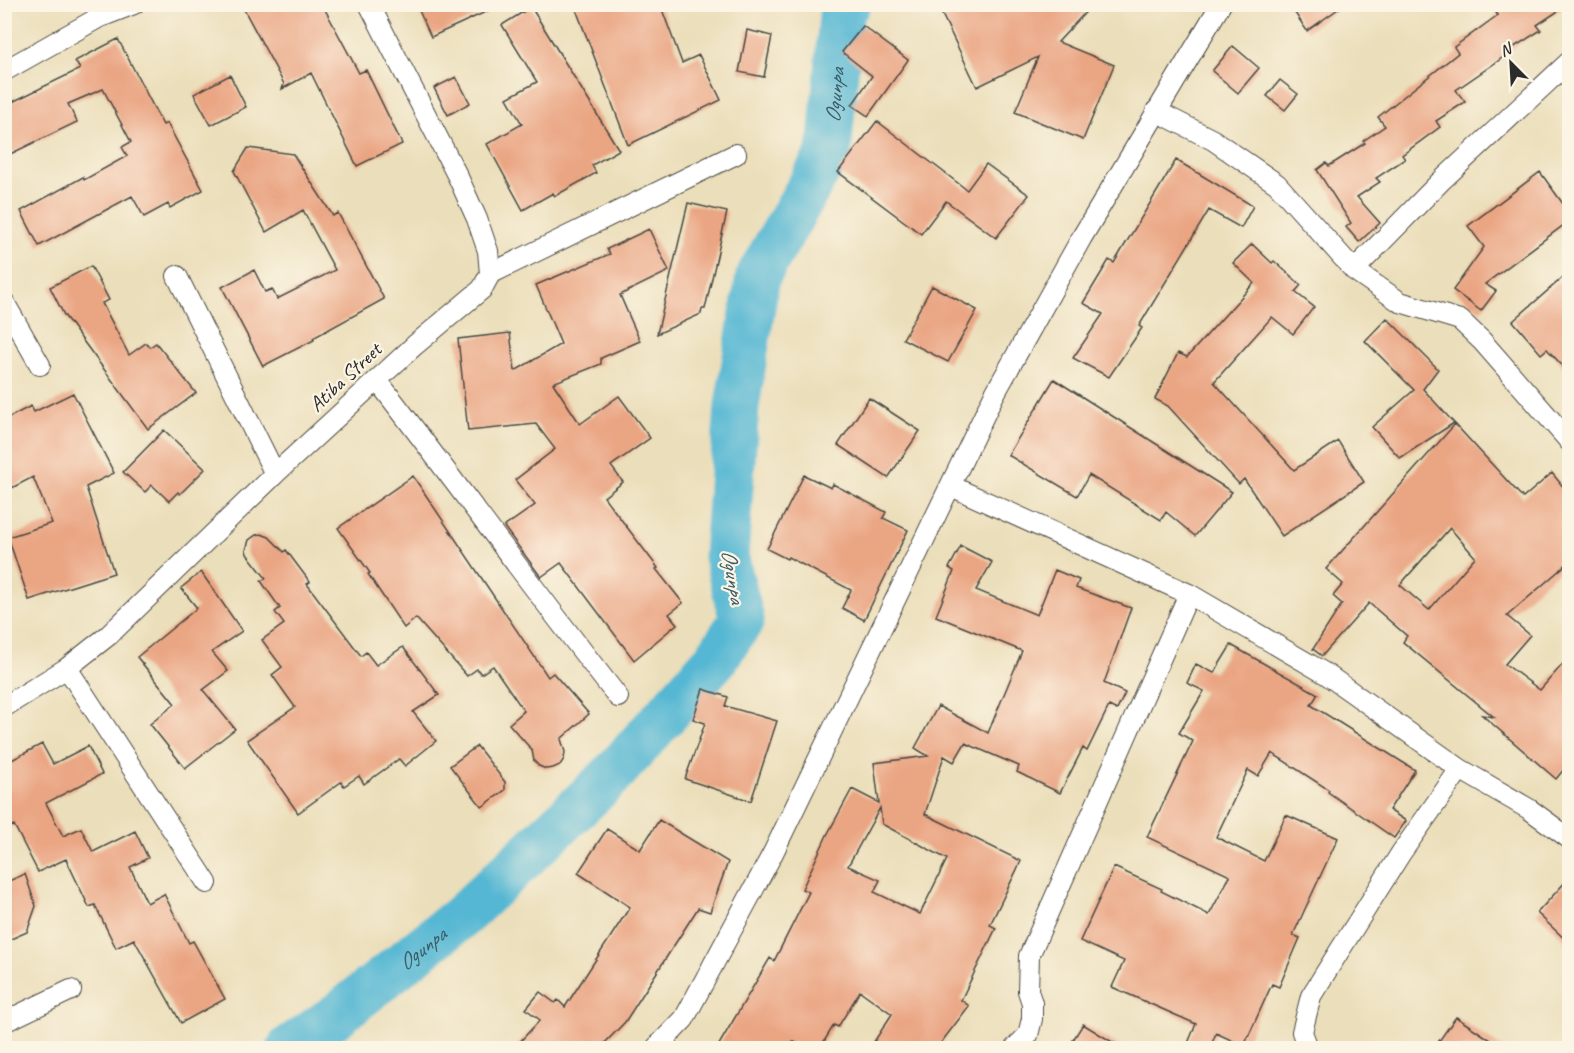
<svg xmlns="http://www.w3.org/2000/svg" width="1574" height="1053" viewBox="0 0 1574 1053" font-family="Caveat,sans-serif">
  <rect width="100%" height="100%" fill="#fcf5e5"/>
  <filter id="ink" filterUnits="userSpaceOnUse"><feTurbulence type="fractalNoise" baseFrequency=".0167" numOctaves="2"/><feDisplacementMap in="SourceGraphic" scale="12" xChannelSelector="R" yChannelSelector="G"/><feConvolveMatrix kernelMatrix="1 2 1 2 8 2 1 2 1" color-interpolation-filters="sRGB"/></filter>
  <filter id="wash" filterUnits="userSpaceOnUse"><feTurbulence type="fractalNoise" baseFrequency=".008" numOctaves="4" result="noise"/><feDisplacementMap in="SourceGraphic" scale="24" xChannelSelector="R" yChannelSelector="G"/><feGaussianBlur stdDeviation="1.35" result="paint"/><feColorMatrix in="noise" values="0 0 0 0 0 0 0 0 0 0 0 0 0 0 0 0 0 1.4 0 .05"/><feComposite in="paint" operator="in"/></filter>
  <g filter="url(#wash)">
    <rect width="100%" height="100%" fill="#ebdeba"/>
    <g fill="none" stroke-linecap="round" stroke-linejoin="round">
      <path stroke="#54b7d3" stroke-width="8" d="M840,4L842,5"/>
      <path stroke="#54b7d3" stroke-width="45" id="s1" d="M289,1048L336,1016L462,916L610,777L715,660L742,620L726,556L737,406L758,276L829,152L842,5L848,4"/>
    </g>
    <g id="blocks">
      <path fill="#eaa583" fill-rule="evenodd" d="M241,4H322L359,73L366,70L402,144L357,166L311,73L282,89L284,84Z
        M416,4H503L431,37Z
        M574,4H660L682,63L699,55L721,100L628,145Z
        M937,4H1093L1058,42L1114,65L1083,140L1015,112L1038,57L977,87Z
        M1289,4H1345L1307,31Z
        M1510,4H1569L1537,25L1541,30L1511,49L1512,50L1498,61L1456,90L1465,102L1436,121L1440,127L1402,155L1405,159L1376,178L1380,182L1357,197L1380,223L1359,242L1346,227L1351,223L1317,170L1326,163L1329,166L1365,143L1363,141L1385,126L1378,117L1458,53L1454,47L1498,15L1496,13Z
        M531,7L619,150L592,165L596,173L555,196L553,193L523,210L487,144L522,124L507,98L537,82L502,25Z
        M863,26L908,60L868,116L852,105L872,76L842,52Z
        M747,30L772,36L764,77L739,72Z
        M118,39L163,125L167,123L203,190L170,208L168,204L144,217L132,196L39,246L21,211L83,177L84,180L127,156L122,147L131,142L103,89L68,104L77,122L4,157V106L80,69L75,61Z
        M1233,46L1259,68L1238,93L1212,71Z
        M230,75L246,107L211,125L194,94Z
        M456,77L470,103L448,115L434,88Z
        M1280,80L1298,94L1285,110L1267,96Z
        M877,121L967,190L986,164L1029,195L996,238L946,201L921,234L838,172Z
        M248,148L293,154L333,216L338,213L384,299L313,338L314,340L263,366L222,287L254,270L265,292L272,289L277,299L335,270L303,210L266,232L234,171Z
        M1176,160L1253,206L1241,228L1209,210L1139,326L1142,328L1109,377L1073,358L1103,314L1083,303L1109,260L1114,263Z
        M1540,172L1569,212V221L1485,284L1496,291L1481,311L1453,290L1484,247L1468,226Z
        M688,203L727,212L705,309H702L701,314L657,334Z
        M649,229L669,271L620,295L640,341L601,358V364L553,383L580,424L619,396L650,438L611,466L623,482L604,497L658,568L656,569L683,603L669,614L677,624L634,660L561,563L541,577L504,527L535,505L515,480L555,449L536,424L468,431L458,339L510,333L515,371L561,344L536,285L610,254L607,249Z
        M1252,244L1272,263L1274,261L1301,285L1295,292L1314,307L1293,334L1272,317L1214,382L1294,470L1338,441L1364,482L1282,536L1244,479L1239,484L1168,406L1155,399L1178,353L1187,357L1254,283L1233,263Z
        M91,266L109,300L102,303L129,355L146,343L150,347L156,343L196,393L148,429L64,315L50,287Z
        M1569,272V373L1547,349L1541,354L1513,321Z
        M932,286L977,310L948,362L903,339Z
        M1387,318L1438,369L1423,389L1454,423L1400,458L1372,427L1414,390L1365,341Z
        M1054,379L1232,492L1195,536L1166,512L1161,520L1089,475L1077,496L1008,455Z
        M73,393L114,473L86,487L114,573L29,600L8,537L52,523L33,477L4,492V420L31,406L34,412Z
        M869,398L920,431L888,478L838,445Z
        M1455,424L1523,498L1552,473L1569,494V562L1507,616L1530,635L1505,664L1540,690L1569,657V763L1556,779L1482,715L1494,717L1403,642L1407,636L1369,603L1322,656L1313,649L1342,604L1333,596L1343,584L1326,569ZM1450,528L1475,557L1429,610L1400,585Z
        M164,430L205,469L180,494L178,492L169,501L152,485L145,492L123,472Z
        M804,475L831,488L833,484L886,512L883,518L908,530L864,620L842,608L851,590L788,557L787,559L767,549Z
        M413,476L548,677L553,673L589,714L561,739L565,752L564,759L560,765L553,768L546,769L539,766L534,761L532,750L509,724L524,711L493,666L481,674L477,669L467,676L416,618L404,628L368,574L370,573L338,528Z
        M261,534L269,537L284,552L286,550L310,582L307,584L361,656L366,652L376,665L403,647L439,695L413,712L436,741L405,766L399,759L364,784L359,776L344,786L341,782L298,813L247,740L295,707L272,675L282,667L262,640L284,624L275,612L280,608L261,581L266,578L247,554L246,550L249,540L256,535Z
        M961,546L992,562L976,590L1037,615L1055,570L1079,580L1076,588L1131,608L1104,683L1125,693L1117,710L1109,706L1087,751L1083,748L1060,793L1017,772L1019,766L965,743L954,762L944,756L925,814L1021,861L990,925L996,928L961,1000L969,1006L937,1048H870L892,1014L860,991L838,1027L834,1025L820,1048H805L793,1041L789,1048H717L770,958L774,961L809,892L802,889L827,835L852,789L879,803L874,763L928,756L915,748L938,706L988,733L1022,651L936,616L954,571L949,568ZM880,808L882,824L947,859L920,914L874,892L880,880L848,866Z
        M201,572L242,631L212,652L228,671L203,690L235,729L185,768L150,724L175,704L137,657L197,608L181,588Z
        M1231,645L1318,694L1311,705L1415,770L1389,810L1406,821L1394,838L1328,792L1329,790L1272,753L1258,776L1248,770L1216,837L1264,861L1286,815L1338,838L1293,935L1300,938L1279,987L1272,984L1244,1046L1216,1033L1210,1048H1186L1196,1024L1112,987L1124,961L1080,941L1114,867L1162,889L1161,891L1209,915L1230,876L1147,837L1193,741L1179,733L1204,691L1187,683L1196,664L1214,673Z
        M703,689L728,697L725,706L777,721L751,801L685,779L705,723L693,719Z
        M42,744L53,764L88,746L102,774L46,803L63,836L81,828L93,852L135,831L148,858L130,867L147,903L164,894L189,943L193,941L225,999L181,1023L134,939L116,948L95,905L89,907L66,859L38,872L14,825L4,830V764Z
        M477,746L505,782V790L482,807L450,766Z
        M659,820L728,862L710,912L698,908L625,1022L600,1048H514L540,1020L526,1009L540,992L555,1003L558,1000L565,1007L630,907L578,873L607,829L640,850Z
        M25,874L36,906L27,932L4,942V883Z
        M1569,878V943L1537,913Z
        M1456,1017L1503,1048H1434Z
        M1083,1024L1122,1048H1068Z"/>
    </g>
  </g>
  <g filter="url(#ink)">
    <use href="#blocks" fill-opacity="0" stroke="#484640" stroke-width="1.5"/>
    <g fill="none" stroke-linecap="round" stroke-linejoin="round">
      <g stroke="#484640" stroke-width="22">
        <path id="street" d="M4,71L98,18L134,4
          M1156,111L1213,140L1277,184L1354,270L1400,302L1460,320L1482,341L1570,442
          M1354,270L1440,182L1570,61
          M490,274L736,154
          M177,276L275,474
          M4,302L40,365
          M377,380C458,485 536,593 618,697
          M951,486L1189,594L1326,674L1460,769L1529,809L1570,839
          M67,668L207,883
          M4,707L67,668L109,635L275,474L415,345L482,289L490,274L488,251L477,219L458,177L369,4
          M4,1022L71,990
          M656,1048L684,1019L773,853L994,395L1082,237L1221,4
          M1015,1048L1028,1035L1032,1019V1003L1028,991L1029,956L1189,594
          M1308,1048L1302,1032L1311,996L1401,853L1460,769"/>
      </g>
      <use href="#street" stroke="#fff" stroke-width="20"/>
    </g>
  </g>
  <g text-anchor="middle" stroke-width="4.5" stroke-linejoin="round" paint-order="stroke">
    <g font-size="21" fill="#2b2b2b" stroke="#fcf5e5">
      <text transform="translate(345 377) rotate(-43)" y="7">Atiba Street</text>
    </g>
    <g font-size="22" font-style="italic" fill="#395c66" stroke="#fcf5e5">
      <text dy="8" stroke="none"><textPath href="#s1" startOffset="1174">Ogunpa</textPath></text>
      <text transform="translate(734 576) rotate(80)" y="8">Ogunpa</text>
      <text dy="8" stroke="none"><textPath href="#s1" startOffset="166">Ogunpa</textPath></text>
    </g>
  </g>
  <rect width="1574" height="1053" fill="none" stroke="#fcf5e5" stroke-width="24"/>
  <g transform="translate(1511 63) rotate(336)" stroke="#fcf5e5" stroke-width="4.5" paint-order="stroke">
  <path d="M0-4.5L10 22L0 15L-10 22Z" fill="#2b2b2b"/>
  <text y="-9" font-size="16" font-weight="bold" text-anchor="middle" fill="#2b2b2b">N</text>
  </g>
</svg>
